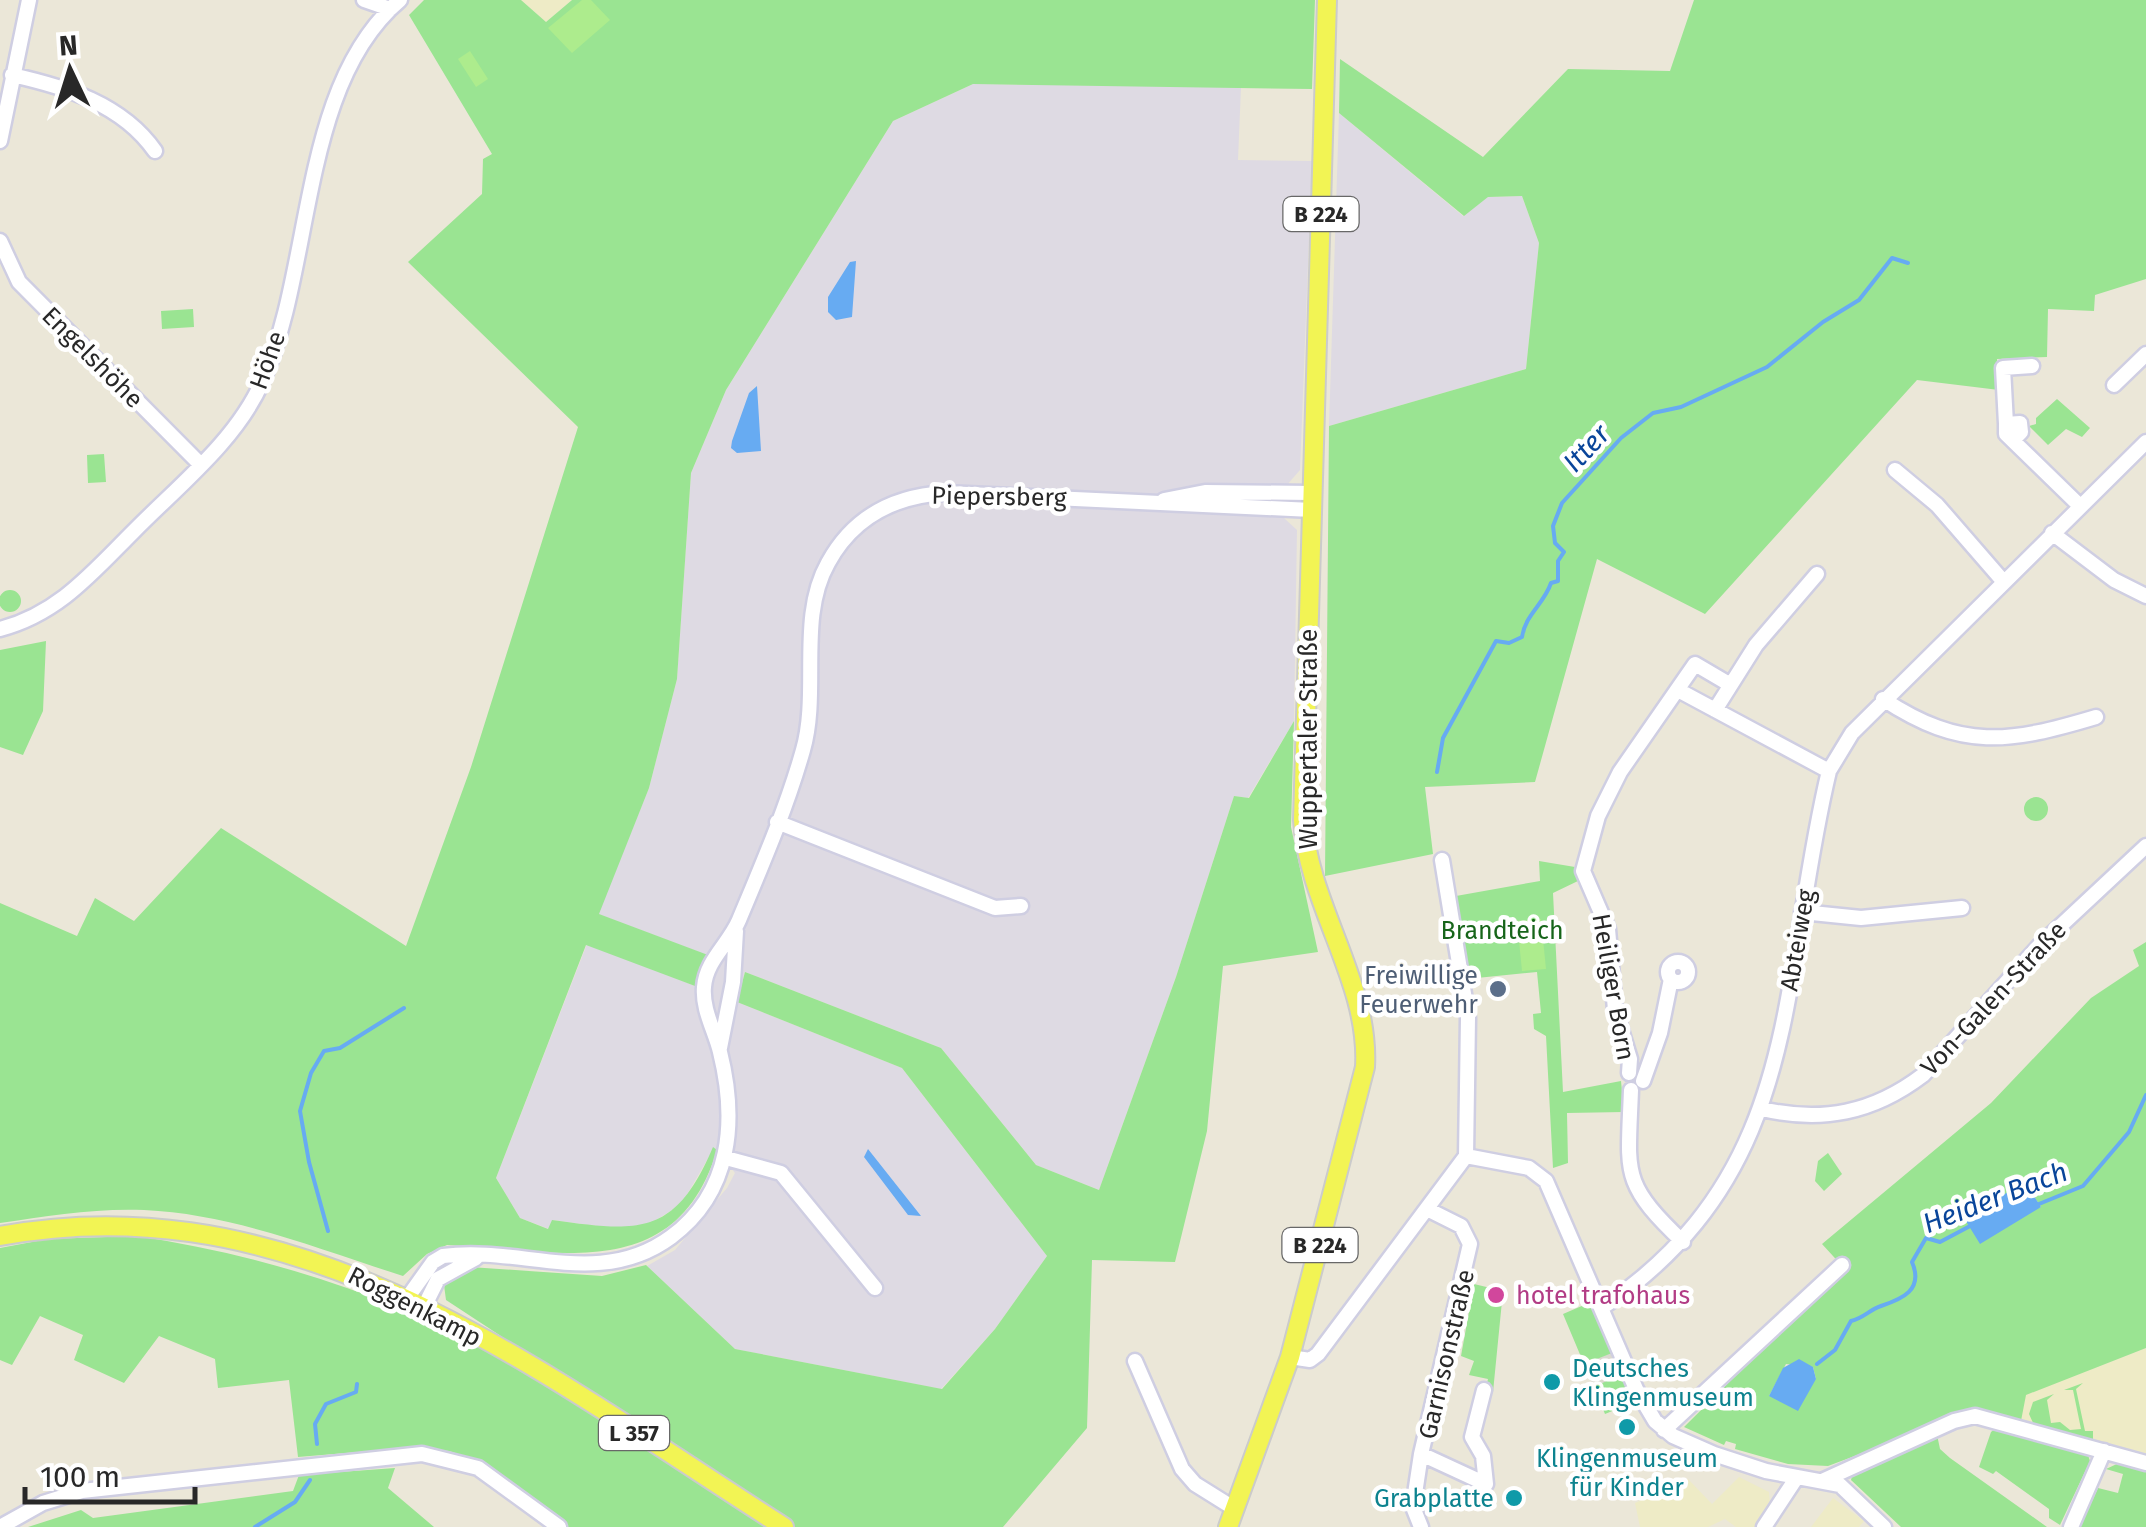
<svg xmlns="http://www.w3.org/2000/svg" width="2146" height="1527" viewBox="0 0 2146 1527" font-family="'Fira Sans',sans-serif">
  <rect width="100%" height="100%" fill="#ebe7d8"/>
  <path fill="#dedae3" d="M973,84L1241,87L1238,160L1312,161L1300,470L1286,486L1284,518L1297,530L1294,721L1248,798L1234,796L1176,977L1099,1190L1036,1165L941,1048L745,972L737,1002L902,1068L1047,1256L995,1329L941,1389L735,1349L647,1266L675,1250L727,1188L735,1173L714,1148L681,1205L644,1227L610,1228L553,1220L549,1229L520,1218L496,1178L587,944L695,986L707,955L598,914L649,788L677,679L691,473L726,390L893,121Z
    M1339,113L1463,216L1488,197L1522,196L1539,243L1526,369L1329,426Z"/>
  <path fill="#eeebc6" d="M521,0H572L546,22Z
    M2146,1348V1455L2021,1421L2025,1395Z
    M1739,1477L1769,1492L1770,1507L1757,1527H1736L1725,1519L1708,1527H1640L1635,1503L1688,1479L1712,1504Z
    M1833,1498L1864,1521L1859,1527H1811Z"/>
  <path fill="#9ae492" fill-rule="evenodd" d="M424,0H521L546,22L572,0H1315L1312,89L973,84L893,121L726,390L691,473L677,679L649,788L599,914L708,955L695,986L586,945L496,1178L520,1218L548,1229L552,1220C639,1232 675,1237 713,1147L717,1150C676,1286 556,1250 447,1245L427,1254L403,1276C319,1249 233,1214 144,1210C96,1208 48,1216 0,1223V903L77,936L95,898L134,921L221,828L406,946L471,767L578,427L408,262L482,194L483,159L492,154L409,15Z
    M1694,0H2146V279L2095,295L2094,311L2048,309L2047,357L1997,359L1999,390L1917,380L1705,614L1597,559L1535,782L1425,787L1433,854L1325,876L1329,426L1526,369L1539,243L1522,196L1488,197L1464,216L1339,113L1340,59L1483,157L1568,69L1670,71Z
    M193,309L194,327L162,329L161,311Z
    M2057,399L2090,428L2082,437L2066,429L2048,445L2029,426L2036,424V418Z
    M104,454L106,482L88,483L87,455Z
    M-1 601a11 11 0 1 1 22 0a11 11 0 1 1-22 0Z
    M46,641L43,711L23,755L0,747V650Z
    M1294,721L1291,827L1318,952L1223,966L1207,1131L1175,1262L1092,1260L1087,1428L1003,1527H791L446,1300L444,1285L470,1267L602,1276L646,1265L735,1349L942,1389L995,1329L1047,1256L902,1068L737,1002L745,972L941,1048L1036,1165L1099,1190L1176,977L1234,796L1249,798Z
    M2024 809a12 12 0 1 1 24 0a12 12 0 1 1-24 0Z
    M1539,861L1575,867L1580,880L1553,893L1563,1092L1621,1081L1624,1112L1567,1113L1568,1163L1553,1168L1546,1036L1534,1029L1533,1014L1541,1013L1537,972L1467,979L1456,896L1540,881Z
    M2146,942V1348L2026,1395L2021,1421L1975,1411L1828,1466L1788,1464L1735,1449L1736,1444L1726,1441L1724,1445L1684,1427L1844,1268L1822,1244L1991,1103L2091,998L2139,966L2133,950ZM2024,1182L2041,1207L1969,1226ZM1786,1364L1813,1367L1816,1379L1769,1396Z
    M1828,1153L1842,1174L1824,1191L1815,1181L1818,1161Z
    M137,1236C268,1256 396,1297 512,1362C600,1412 684,1472 770,1527H568L504,1477L476,1460L449,1451L406,1448L298,1457L289,1380L218,1388L215,1359L159,1336L124,1383L74,1360L83,1335L40,1316L12,1365L0,1360V1248L48,1239Z
    M1474,1284L1503,1291L1493,1392L1485,1390L1488,1379L1469,1375L1474,1361L1461,1356Z
    M1591,1302L1632,1403L1605,1414L1563,1314Z
    M2083,1383L2076,1389L2085,1431H2093V1442L2034,1425L2029,1414L2033,1402L2054,1394L2047,1400L2051,1423L2060,1422L2070,1430L2081,1429L2073,1390H2064Z
    M1997,1427L2087,1452L2090,1461L2060,1525L2049,1518V1509L1996,1471L1993,1474L1979,1467L1991,1432Z
    M1936,1430L1940,1449L1950,1458L2047,1527H1901L1851,1480L1853,1473Z
    M2119,1463L2146,1471V1527H2080L2098,1488L2118,1493L2123,1474L2106,1469Z
    M395,1468L388,1488L434,1527H28L81,1510L93,1518L293,1491L299,1475Z"/>
  <path fill="#adec8d" d="M582,0H591L610,20L572,53L548,28Z
    M470,51L488,79L476,87L458,59Z
    M1541,919L1546,969L1522,971L1517,921Z"/>
  <path fill="#dbd9cf" d="M1612,1353L1621,1375L1593,1387L1584,1364Z"/>
  <path fill="#67abf2" d="M856,261L852,317L836,320L828,312V297L850,262Z
    M757,386L761,451L737,453L731,448L732,441L749,393Z
    M868,1149L921,1216L908,1215L864,1157Z
    M2025,1182L2041,1207L1980,1244L1964,1218Z
    M1799,1359L1813,1367L1816,1379L1798,1411L1769,1396L1783,1368Z"/>
  <g fill="none" stroke-linecap="round" stroke-linejoin="round">
    <path stroke="#67abf2" stroke-width="4" d="M1437,772L1443,738L1496,641L1509,643L1522,637C1525,615 1544,604 1551,583L1558,581V561L1564,552L1555,543L1553,526L1562,503L1621,438L1653,413L1681,407L1767,367L1823,322L1859,300L1892,258L1908,263
      M2034,1206L2083,1186L2129,1132L2146,1095
      M328,1231L309,1162L300,1111L311,1073L324,1051L340,1048L404,1008
      M1817,1364L1835,1350L1851,1321C1864,1318 1869,1310 1881,1306C1902,1299 1924,1290 1912,1262L1926,1238L1940,1242L1972,1225
      M317,1444L315,1424L326,1404L356,1392L357,1384
      M255,1527L295,1502L310,1480"/>
    <g stroke="#cfcee2" stroke-width="19">
      <path id="minor" d="M364,0L390,9
        M12,75C66,87 122,104 155,151
        M0,141L29,0
        M0,241L19,282L200,464
        M2114,385L2146,354
        M2006,424L2003,368L2032,366
        M2013,440L2021,432L2020,423L2006,424V434L2080,506
        M1895,470L1937,505L2003,581
        M1164,500L1205,492L1312,493
        M2052,533L2114,580L2146,596
        M0,629C58,614 92,573 133,532C177,487 236,441 262,382C314,269 299,85 400,0
        M1678,690L1829,771
        M1883,699C1962,751 2009,743 2096,717
        M1715,710L1756,645L1817,574
        M777,822L995,908L1021,906
        M1442,860L1468,1018L1466,1156
        M1802,912L1861,918L1962,908
        M1668 972a10 10 0 1 1 20 0a10 10 0 1 1-20 0Z
        M720,1048L733,982L736,931
        M1629,1073L1630,1059L1615,1010L1608,929L1583,871L1598,816L1620,772L1695,664L1729,684
        M1643,1081L1660,1033L1671,979
        M1631,1090C1628,1174 1620,1182 1683,1242
        M1762,1109C1822,1123 1873,1113 1923,1075L2039,946L2146,846
        M1466,1156L1529,1168L1546,1181L1636,1389L1655,1421L1673,1436L1714,1454L1766,1471L1840,1485L1884,1527
        M726,1158L781,1173L875,1288
        M408,1297L433,1262L443,1256C521,1245 599,1290 671,1237C732,1192 737,1120 720,1052C715,1031 702,1010 704,987C706,960 729,944 739,920C762,865 787,807 803,750C820,691 797,618 828,563C853,517 894,496 945,493L1312,510
        M425,1305L438,1279L476,1258
        M1603,1307C1805,1170 1778,983 1829,771L1852,733L2146,442
        M1290,1357L1310,1360L1318,1354L1466,1156
        M1135,1361L1182,1469L1195,1484L1235,1509
        M1484,1390L1472,1437L1483,1456L1486,1484
        M1664,1430L1842,1265
        M1421,1454L1486,1484
        M1824,1480L1954,1421L1975,1416L2146,1463
        M0,1527L43,1503L82,1491L422,1454L478,1468L559,1527
        M1421,1527L1413,1507L1421,1454L1470,1244L1461,1226L1427,1209
        M1764,1527L1797,1477
        M2071,1527L2104,1451"/>
    </g>
    <g stroke="#cbcbcb" stroke-width="22">
      <path id="major" d="M0,1236C302,1180 544,1375 784,1527
        M1228,1527L1290,1357L1365,1067C1370,982 1308,905 1303,820L1327,0"/>
    </g>
    <use href="#minor" stroke="#fff" stroke-width="14"/>
    <use href="#major" stroke="#f2f454" stroke-width="18"/>
  </g>
  <circle fill="#5c6f8a" stroke="#fff" stroke-width="4" cx="1498" cy="989" r="10"/>
  <circle fill="#d1479c" stroke="#fff" stroke-width="4" cx="1496" cy="1295" r="10"/>
  <g fill="#0f9aa8" stroke="#fff" stroke-width="4">
    <circle cx="1552" cy="1382" r="10"/>
    <circle cx="1627" cy="1427" r="10"/>
    <circle cx="1514" cy="1498" r="10"/>
  </g>
  <g text-anchor="middle" stroke-width="9" stroke-linejoin="round" paint-order="stroke">
    <g fill="#fff" stroke="#686868" stroke-width="2.5">
      <rect x="1283.5" y="197" width="75" height="34" rx="8"/>
      <rect x="1282.5" y="1228" width="75" height="34" rx="8"/>
      <rect x="599" y="1416" width="70" height="34" rx="8"/>
    </g>
    <g font-size="22" font-weight="bold" fill="#282828">
      <text x="1321" y="222">B 224</text>
      <text x="1320" y="1253">B 224</text>
      <text x="634" y="1441">L 357</text>
    </g>
    <g font-size="25" fill="#282828" stroke="#fff">
      <text transform="translate(93 357) rotate(45)" y="9">Engelshöhe</text>
      <text transform="translate(267 360) rotate(-70)" y="9">Höhe</text>
      <text transform="translate(999 496) rotate(1)" y="9">Piepersberg</text>
      <text transform="translate(1308 739) rotate(-90)" y="9">Wuppertaler Straße</text>
      <text transform="translate(1797 940) rotate(-80)" y="9">Abteiweg</text>
      <text transform="translate(1614 987) rotate(80)" y="9">Heiliger Born</text>
      <text transform="translate(1993 998) rotate(-47)" y="9">Von-Galen-Straße</text>
      <text transform="translate(415 1306) rotate(27)" y="9">Roggenkamp</text>
      <text transform="translate(1446 1354) rotate(-77)" y="9">Garnisonstraße</text>
    </g>
    <g font-size="25" fill="#17651a" stroke="#fff">
      <text x="1502" y="939">Brandteich</text>
    </g>
    <g font-size="25" fill="#4e5e75" stroke="#fff" text-anchor="end">
      <text x="1478" y="984">Freiwillige<tspan x="1478" dy="29">Feuerwehr</tspan></text>
    </g>
    <g font-size="25" fill="#b23c85" stroke="#fff" text-anchor="start">
      <text x="1516" y="1304">hotel trafohaus</text>
    </g>
    <g font-size="25" fill="#0d838f" stroke="#fff" text-anchor="start">
      <text x="1572" y="1377">Deutsches<tspan x="1572" dy="29">Klingenmuseum</tspan></text>
      <text x="1627" y="1467" text-anchor="middle">Klingenmuseum<tspan x="1627" dy="29">für Kinder</tspan></text>
      <text x="1494" y="1507" text-anchor="end">Grabplatte</text>
    </g>
    <g font-size="28" font-style="italic" fill="#09459a" stroke="#fff">
      <text transform="translate(1586 448) rotate(-47)" y="10">Itter</text>
      <text transform="translate(1995 1197) rotate(-21)" y="10">Heider Bach</text>
    </g>
  </g>
  <g transform="translate(70 70) rotate(356)" stroke="#ffffff" stroke-width="8" paint-order="stroke">
  <path d="M0-8L18 38L0 25L-18 38Z" fill="#282828"/>
  <text y="-15" font-size="28" font-weight="bold" text-anchor="middle" fill="#282828">N</text>
  </g>
  <path d="M25 1487v15h170v-15" fill="none" stroke="#282828" stroke-width="5"/>
  <text x="40" y="1487" font-size="30" fill="#282828" stroke="#ffffff" stroke-width="8" paint-order="stroke">100 m</text>
</svg>
